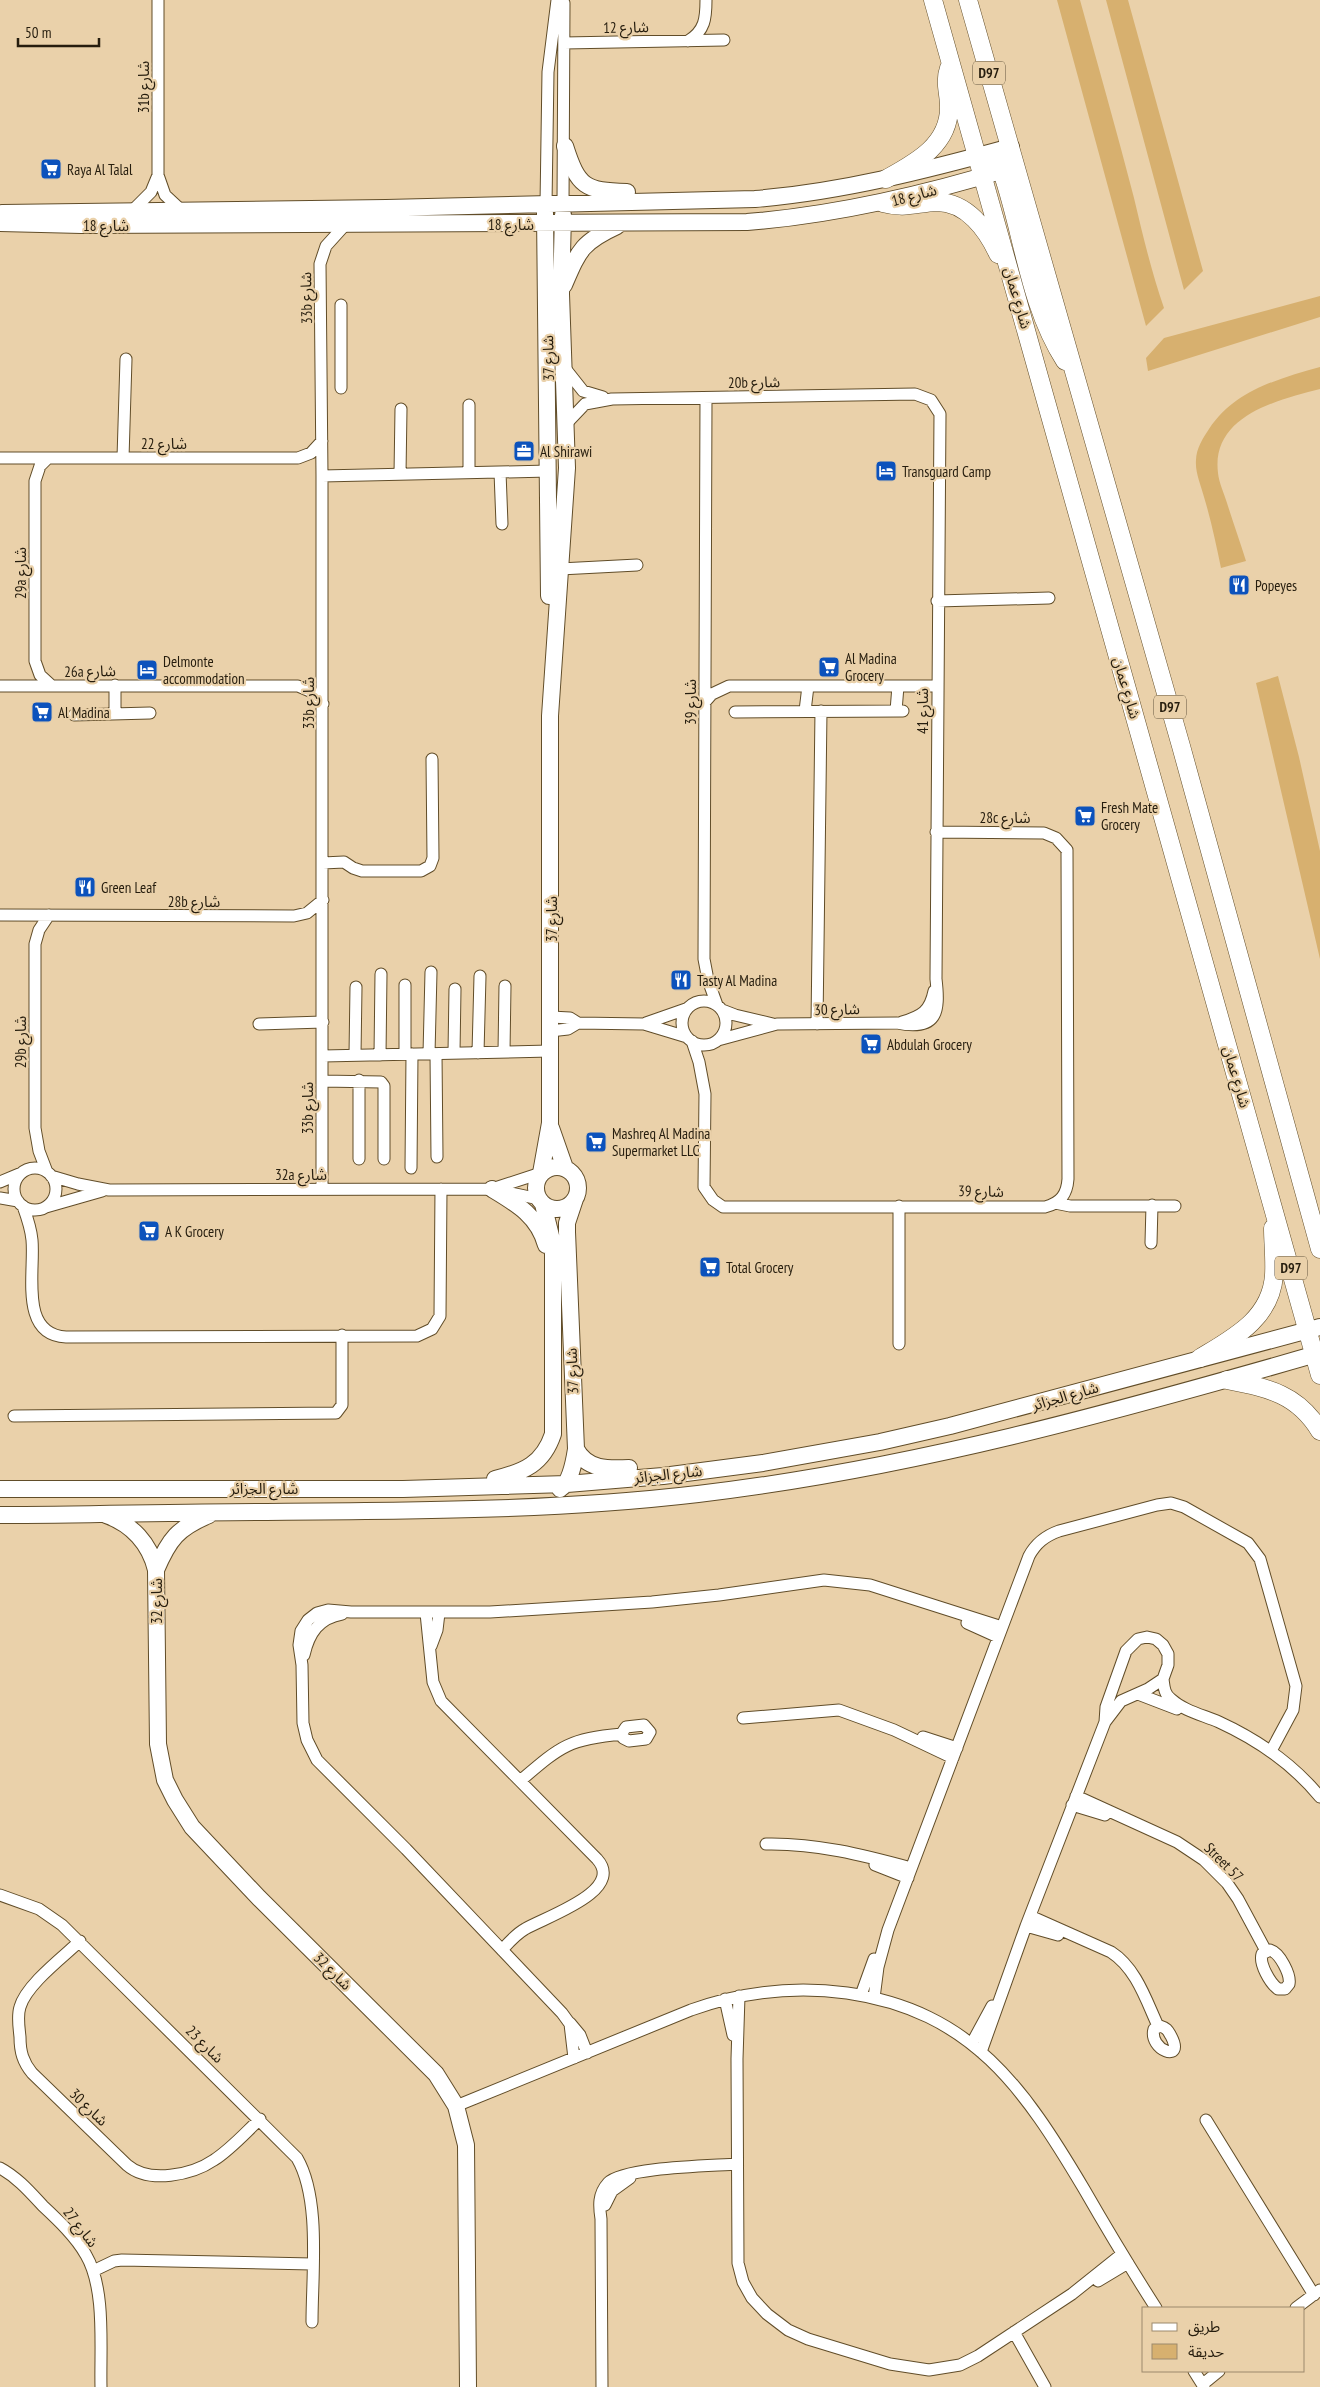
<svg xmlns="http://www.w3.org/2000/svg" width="1320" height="2387" font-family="'PT Sans Narrow','Noto Sans Arabic',sans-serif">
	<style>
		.green { fill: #d7b06f }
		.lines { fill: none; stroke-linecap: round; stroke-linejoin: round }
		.street-casing { stroke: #614d29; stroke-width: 13 }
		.secondary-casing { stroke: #614d29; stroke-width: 18 }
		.primary-casing { stroke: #614d29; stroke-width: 19 }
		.street { stroke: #fff; stroke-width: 11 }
		.secondary { stroke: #fff; stroke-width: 16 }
		.primary { stroke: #fff; stroke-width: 18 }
		.labels { text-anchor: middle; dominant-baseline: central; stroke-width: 4.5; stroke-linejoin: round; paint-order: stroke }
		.shield { fill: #ead1aa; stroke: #61533d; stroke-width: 1 }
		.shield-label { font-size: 14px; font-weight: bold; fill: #261d0e }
		.street-label { font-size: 15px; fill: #261d0e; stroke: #ead1aa }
		.poi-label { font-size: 15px; fill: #261d0e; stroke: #ead1aa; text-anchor: start }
	</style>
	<rect width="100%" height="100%" fill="#ead1aa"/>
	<path class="green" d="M1057,0h23c18,66 37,132 54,198 9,38 17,72 30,110l-18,18z
		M1106,0h22l75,271 -19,19z
		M1320,296v21l-172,54 -2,-13 18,-20z
		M1320,367v22c-43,11 -109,27 -102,84 1,10 6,20 9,30 6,19 13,39 19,58l-25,7c-5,-24 -10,-48 -17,-71 -3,-12 -9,-24 -8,-37 0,-11 7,-22 13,-31 26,-39 69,-50 111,-62z
		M1278,676l21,81 21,94v108l-64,-276z"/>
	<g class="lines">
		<g class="street-casing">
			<path id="street" d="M158,0v175l7,20 15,14
				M688,41c17,-10 18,-23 18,-41
				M564,43l160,-3
				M546,204l2,-132 9,-72
				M563,204l1,-201
				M133,210l18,-18 7,-17
				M341,305v83
				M564,367l19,24 20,6
				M706,398l-2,561 4,21 9,25
				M565,425l20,-21 27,-5 303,-5 16,6 9,14 -4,565c4,34 1,52 -39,44l-120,1 -59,16
				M0,458h298l13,-5 11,-12
				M48,458l-8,8 -5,15v180l5,14 12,11
				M123,458l3,-99
				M469,472v-67
				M500,472l2,52
				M400,474l1,-65
				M322,476l227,-5
				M560,569l77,-4
				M937,601l112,-3
				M115,685v29
				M0,686h298l14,6 11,12
				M705,702l7,-8 17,-8h208
				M805,711l3,-25
				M896,711l2,-25
				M735,712l168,-1
				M74,715l76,-2
				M323,863l21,-1 9,6 9,3h59l9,-5 3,-8 -1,-99
				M0,915l294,1 13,-3 16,-13
				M682 1023a22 22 0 1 1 44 0a22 22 0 1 1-44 0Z
				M722,1010l13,5 38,9
				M551,1017l19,1 8,5 66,1 43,13
				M902,1022c20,-6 28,-11 32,-31
				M646,1023l40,-14
				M259,1024l64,-2
				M817,1024l4,-313
				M550,1031l18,-2 10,-6
				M692,1041l7,21 6,32 -1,93 9,13 10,7h322c16,-4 22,-13 23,-28l-1,-329 -11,-12 -12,-5 -108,-1
				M504,1052l1,-66
				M454,1053l1,-64
				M478,1053l2,-77
				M405,1054v-69
				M429,1054l2,-82
				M436,1054l1,103
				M355,1055l1,-68
				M380,1055l1,-81
				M323,1056l227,-5
				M322,1081l59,1 3,4v73
				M359,1159v-79
				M411,1168l1,-114
				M14 1189a21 21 0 1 1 42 0a21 21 0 1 1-42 0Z
				M47,1172l-8,-21 -4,-23v-184l4,-14 10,-15
				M51,1176l27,8 31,6 383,-1 47,10
				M0,1182l19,-8
				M322,1189v-713l-2,-212 6,-18 19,-21
				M492,1189l49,-16
				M0,1198l18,3
				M1055,1203l15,3h105
				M23,1206c4,11 8,22 9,34 3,32 -13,95 34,97l351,-1 15,-7 8,-13 1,-127
				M46,1207l56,-16
				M1151,1243l1,-38
				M899,1344v-138
				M14,1416l322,-3 6,-8v-70
				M426,1613l7,69 8,19 156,158c29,32 -52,58 -72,70 -9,5 -16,13 -23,21
				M967,1623l31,14
				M431,1646l6,-16 2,-17
				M304,1655c5,-22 15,-37 38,-41
				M1163,1679c1,7 1,15 8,20 13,12 32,16 48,23 39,18 74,42 101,75
				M1138,1694l39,15
				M743,1718l96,-8 55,20 59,28
				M644,1725l6,7 -4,7 -17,2 -6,-3 -1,-5 4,-6z
				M923,1737l34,11
				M520,1781c41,-35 48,-42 102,-47
				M1076,1796l101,46 27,18 23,23 11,16 28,52
				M1072,1805l33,10
				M766,1844c50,-1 97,11 145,24
				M875,1865l33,13
				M0,1895l39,14 23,16 235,233c24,41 15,116 15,164
				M1030,1916l81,36c25,16 35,48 47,74
				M1026,1926l32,9
				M80,1941c-17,16 -54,44 -60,66 -3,9 -1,20 0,30 0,15 3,25 12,36l95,92c22,19 65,10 87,-5 17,-11 31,-27 46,-41
				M1270,1950c10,3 21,25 19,34l-4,5h-7c-8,-6 -19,-25 -16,-35z
				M861,1995l13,-36
				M739,1996l-2,63 1,204 5,19 9,16 15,16 21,16 20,9 82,25 39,6 31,-5 18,-9 94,-62 50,-40
				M874,1998l4,-31 10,-37 141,-374c7,-13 16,-20 30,-25l98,-26 14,-2 13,4 64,36 12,16 36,127 -3,24 -22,41
				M725,1999l8,36
				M570,2023l10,12 7,18
				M1160,2026c7,2 8,5 11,10 15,28 -23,14 -17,-7z
				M972,2043l20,-37
				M981,2052l45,-126 79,-204 16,-21 27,-12 15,-10 5,-14v-11l-5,-9 -7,-6 -9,-2 -9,2 -12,12 -20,56 -1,15
				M574,2058l-4,-34 -8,-11 -156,-164 -89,-89 -10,-20 -4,-17 -1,-58 -3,-20 2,-14 7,-11 9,-7 11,-3 23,2h139l162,-10 67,-7 105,-15 46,5 132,42
				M456,2106l235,-96c50,-18 103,-24 156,-17 125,18 177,95 237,196 23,40 47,80 72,119
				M1206,2120l108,175
				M0,2168c17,9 30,24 43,38 15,14 33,31 43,49 20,34 14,93 15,132
				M605,2205l7,-14 18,-13
				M93,2271l21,-10 8,-1 190,4
				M1098,2281l30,-18
				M1296,2308l24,-18
				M1014,2332l31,55
				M1194,2371l10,16
				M1203,2384l16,-13
				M602,2387l-1,-168c-2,-13 -3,-25 7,-36 16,-16 104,-17 129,-19"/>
		</g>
		<g class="secondary-casing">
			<path id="secondary" d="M565,146c13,41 20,45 62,46
				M2,213l384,-5 369,-9c86,-7 172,-29 256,-52
				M545,213l4,383
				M0,223l82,2 665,-3c91,-7 179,-28 267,-55
				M564,285c15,-35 18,-43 53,-59
				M551,1128l14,40
				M536 1188a21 21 0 1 1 42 0a21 21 0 1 1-42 0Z
				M541,1173l9,-50v-407l17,-248 -6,-174 2,-79
				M492,1189c25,15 46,27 54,56
				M575,1199l-8,24v9l9,217c11,21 32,20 53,19
				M495,1479c29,-7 48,-15 58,-45v-190l-10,-40
				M0,1489h403l164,-5 96,-8 100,-13 117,-21 70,-16 370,-99
				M560,1489c11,-7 14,-27 16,-40
				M0,1515c87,0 175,-3 262,-3 146,-1 291,-1 436,-18 213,-25 417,-82 622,-141
				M106,1515c26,9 44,29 50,55l2,174 7,36 10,20 17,27 67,71 177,176 20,32 10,39 2,242
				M156,1570c13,-31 22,-42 53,-55"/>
		</g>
		<g class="primary-casing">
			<path id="primary" d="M933,0l387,1375
				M968,0l213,746 139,503
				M978,156l16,2 5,5c24,65 28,139 66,198
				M886,179c29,-16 64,-34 63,-73 0,-13 -5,-24 0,-38
				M883,203c22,6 33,0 54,-1 30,0 50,28 61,52
				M1200,1358c33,-20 71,-39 74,-83 1,-16 -1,-32 -1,-47
				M1227,1380c40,8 70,13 93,51"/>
		</g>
		<use href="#street" class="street"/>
		<use href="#secondary" class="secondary"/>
		<use href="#primary" class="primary"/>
	</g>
	<defs>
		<g id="supermarket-square" transform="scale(1.125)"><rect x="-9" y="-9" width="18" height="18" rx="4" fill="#0c52bc" stroke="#ead1aa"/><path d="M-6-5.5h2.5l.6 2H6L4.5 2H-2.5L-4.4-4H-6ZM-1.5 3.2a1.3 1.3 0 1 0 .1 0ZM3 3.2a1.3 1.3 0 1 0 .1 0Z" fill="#fff"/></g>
		<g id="office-square" transform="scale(1.125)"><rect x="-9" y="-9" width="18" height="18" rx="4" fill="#0c52bc" stroke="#ead1aa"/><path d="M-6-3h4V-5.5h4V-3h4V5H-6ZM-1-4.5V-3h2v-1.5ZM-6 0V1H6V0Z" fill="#fff"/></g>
		<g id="hotel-square" transform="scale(1.125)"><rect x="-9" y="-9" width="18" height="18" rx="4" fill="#0c52bc" stroke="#ead1aa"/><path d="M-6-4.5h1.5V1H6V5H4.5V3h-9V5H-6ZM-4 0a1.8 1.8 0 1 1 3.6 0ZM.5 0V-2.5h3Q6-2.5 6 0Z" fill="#fff"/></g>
		<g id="restaurant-square" transform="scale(1.125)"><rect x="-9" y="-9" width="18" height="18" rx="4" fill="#0c52bc" stroke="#ead1aa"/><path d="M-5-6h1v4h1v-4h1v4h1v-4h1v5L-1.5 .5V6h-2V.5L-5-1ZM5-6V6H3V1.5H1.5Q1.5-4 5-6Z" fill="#fff"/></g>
	</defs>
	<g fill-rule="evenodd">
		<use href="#supermarket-square" x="51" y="169"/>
		<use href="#office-square" x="524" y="451"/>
		<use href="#hotel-square" x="886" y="471"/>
		<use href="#restaurant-square" x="1239" y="585"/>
		<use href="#supermarket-square" x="829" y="667"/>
		<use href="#hotel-square" x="147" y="670"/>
		<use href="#supermarket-square" x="42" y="712"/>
		<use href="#supermarket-square" x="1085" y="816"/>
		<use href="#restaurant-square" x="85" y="887"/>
		<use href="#restaurant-square" x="681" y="980"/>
		<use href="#supermarket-square" x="871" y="1044"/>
		<use href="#supermarket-square" x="596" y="1142"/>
		<use href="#supermarket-square" x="149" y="1231"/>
		<use href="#supermarket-square" x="710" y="1267"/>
	</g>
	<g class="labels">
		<g class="shield">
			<rect x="973" y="61.5" width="32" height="23" rx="4"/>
			<rect x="1154" y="695.5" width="32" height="23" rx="4"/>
			<rect x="1275" y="1256.5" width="32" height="23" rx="4"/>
		</g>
		<g class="shield-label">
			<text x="989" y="73">D97</text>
			<text x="1170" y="707">D97</text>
			<text x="1291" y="1268">D97</text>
		</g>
		<g class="street-label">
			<text transform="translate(626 27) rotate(-1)">شارع 12</text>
			<text transform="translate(143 87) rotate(-90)">31b شارع</text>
			<text transform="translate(914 195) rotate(-15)">شارع 18</text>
			<text x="511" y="224">شارع 18</text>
			<text x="106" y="225">شارع 18</text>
			<text transform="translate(306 298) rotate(-91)">33b شارع</text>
			<text transform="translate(1018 298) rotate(74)">شارع عمان</text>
			<text transform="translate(548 358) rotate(-91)">شارع 37</text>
			<text transform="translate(754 382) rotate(-1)">20b شارع</text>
			<text x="164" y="443">شارع 22</text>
			<text transform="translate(20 573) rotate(-90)">29a شارع</text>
			<text transform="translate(90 671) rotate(-1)">26a شارع</text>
			<text transform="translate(1127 688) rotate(74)">شارع عمان</text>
			<text transform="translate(690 702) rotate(-90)">شارع 39</text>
			<text transform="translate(308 703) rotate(-90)">33b شارع</text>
			<text transform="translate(922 711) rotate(-90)">شارع 41</text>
			<text x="1005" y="817">28c شارع</text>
			<text x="194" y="901">28b شارع</text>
			<text transform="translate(551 919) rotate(-90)">شارع 37</text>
			<text transform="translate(837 1009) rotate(-1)">شارع 30</text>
			<text transform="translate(20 1042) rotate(-90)">29b شارع</text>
			<text transform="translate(1237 1077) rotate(74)">شارع عمان</text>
			<text transform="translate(307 1108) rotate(-90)">33b شارع</text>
			<text x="301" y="1174">32a شارع</text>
			<text transform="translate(981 1191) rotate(1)">شارع 39</text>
			<text transform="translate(572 1371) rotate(-92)">شارع 37</text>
			<text transform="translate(1065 1396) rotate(-16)">شارع الجزائر</text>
			<text transform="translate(668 1474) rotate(-6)">شارع الجزائر</text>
			<text x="264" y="1488">شارع الجزائر</text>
			<text transform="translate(156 1601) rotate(-90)">شارع 32</text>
			<text transform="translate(1224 1862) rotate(45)">Street 57</text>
			<text transform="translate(333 1971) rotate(45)">شارع 32</text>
			<text transform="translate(205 2044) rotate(45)">شارع 23</text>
			<text transform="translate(89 2107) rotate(44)">شارع 30</text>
			<text transform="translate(81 2227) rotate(52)">شارع 27</text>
		</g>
		<g class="poi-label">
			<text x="67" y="169">Raya Al Talal</text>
			<text x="540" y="451">Al Shirawi</text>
			<text x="902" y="471">Transguard Camp</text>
			<text x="1255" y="585">Popeyes</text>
			<text x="845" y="658">Al Madina<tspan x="845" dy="17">Grocery</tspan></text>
			<text x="163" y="661">Delmonte<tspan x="163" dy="17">accommodation</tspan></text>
			<text x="58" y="712">Al Madina</text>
			<text x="1101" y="807">Fresh Mate<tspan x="1101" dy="17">Grocery</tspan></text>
			<text x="101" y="887">Green Leaf</text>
			<text x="697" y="980">Tasty Al Madina</text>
			<text x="887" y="1044">Abdulah Grocery</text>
			<text x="612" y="1133">Mashreq Al Madina<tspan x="612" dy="17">Supermarket LLC</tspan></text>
			<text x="165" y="1231">A K Grocery</text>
			<text x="726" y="1267">Total Grocery</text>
		</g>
	</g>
	<rect x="1142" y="2307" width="162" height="65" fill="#ead1aa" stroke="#9c896c"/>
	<rect x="1152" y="2323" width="25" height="8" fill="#ffffff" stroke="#9c896c"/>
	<text x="1188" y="2332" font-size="15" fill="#261d0e">طريق</text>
	<rect x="1152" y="2344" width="25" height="15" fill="#d7b06f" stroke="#9c896c"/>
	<text x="1188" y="2357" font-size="15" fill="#261d0e">حديقة</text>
	<path d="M18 38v8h81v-8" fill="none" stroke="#261d0e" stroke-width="2.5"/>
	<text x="25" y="38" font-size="15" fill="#261d0e" stroke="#ead1aa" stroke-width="4" paint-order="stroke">50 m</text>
</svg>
